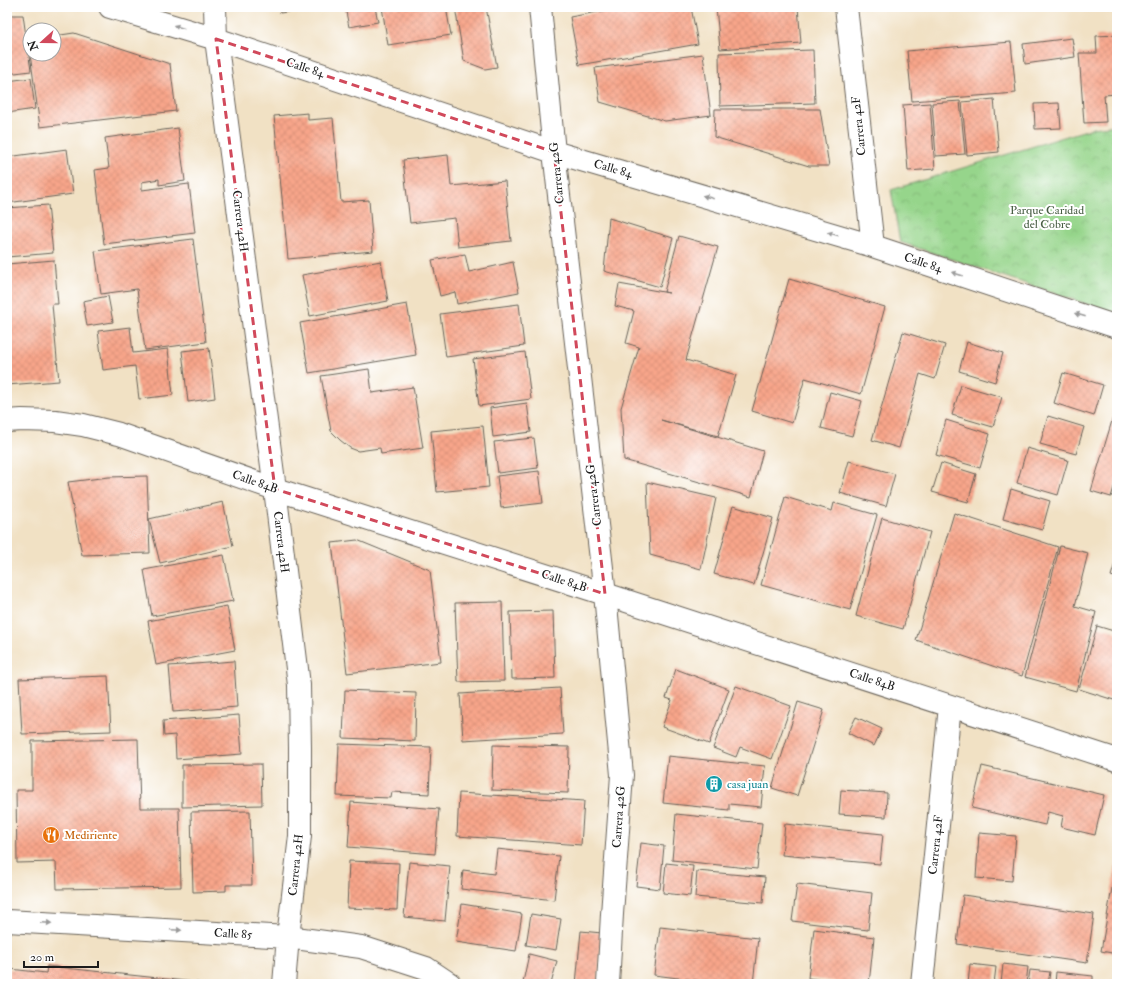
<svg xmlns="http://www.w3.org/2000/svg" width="1124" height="991" font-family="'IM FELL Double Pica',serif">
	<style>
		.park { fill: url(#park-crowns); stroke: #597854 }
		.building { fill: url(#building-cross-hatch) }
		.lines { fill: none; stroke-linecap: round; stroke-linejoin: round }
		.minor-casing { stroke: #676157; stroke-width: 24 }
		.minor { stroke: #fff; stroke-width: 22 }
		.oneway { fill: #999 }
		.marked { fill: none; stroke: #d1495b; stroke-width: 3; stroke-dasharray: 8 5; stroke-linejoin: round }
		.labels { text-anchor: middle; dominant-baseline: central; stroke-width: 4; stroke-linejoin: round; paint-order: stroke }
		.street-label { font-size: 12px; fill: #1c1c1c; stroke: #fff }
		.park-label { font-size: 12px; fill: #475d43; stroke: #fff }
		.culture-label { font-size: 12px; fill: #0d838f; stroke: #fff; text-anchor: start }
		.food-label { font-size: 12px; fill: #c56008; stroke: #fff; text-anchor: start }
	</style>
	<defs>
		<pattern id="park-crowns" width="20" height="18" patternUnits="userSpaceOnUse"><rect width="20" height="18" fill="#96d58b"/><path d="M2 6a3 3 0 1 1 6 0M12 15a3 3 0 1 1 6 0" fill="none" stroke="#81b677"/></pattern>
		<pattern id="building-cross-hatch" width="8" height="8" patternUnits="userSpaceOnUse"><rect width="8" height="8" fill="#f8a58a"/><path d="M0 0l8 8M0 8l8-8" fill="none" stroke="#d48d76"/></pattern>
	</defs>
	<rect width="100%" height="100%" fill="#fff"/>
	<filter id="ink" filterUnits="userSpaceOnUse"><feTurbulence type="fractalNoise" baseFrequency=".025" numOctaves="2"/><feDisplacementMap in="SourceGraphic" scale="8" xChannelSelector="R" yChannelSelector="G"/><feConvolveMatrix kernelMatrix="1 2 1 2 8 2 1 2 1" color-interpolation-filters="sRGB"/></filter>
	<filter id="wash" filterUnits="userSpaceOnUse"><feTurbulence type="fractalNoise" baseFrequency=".012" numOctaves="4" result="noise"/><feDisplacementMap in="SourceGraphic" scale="16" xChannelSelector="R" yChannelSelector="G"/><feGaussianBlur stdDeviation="0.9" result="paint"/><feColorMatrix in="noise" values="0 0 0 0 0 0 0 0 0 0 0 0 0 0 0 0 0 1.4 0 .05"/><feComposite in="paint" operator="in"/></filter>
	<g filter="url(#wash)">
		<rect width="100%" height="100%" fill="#f1e1c4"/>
		<path class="park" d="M1117,125v189l-217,-72 -9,-52 202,-62z"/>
		<g id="blocks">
			<path class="building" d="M279,7h35v1l-34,5z
				M345,7h30l3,15 -29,5z
				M382,7h64l5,28 -63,10z
				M455,7h31l11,60 -12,2 -21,-8z
				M625,7h66l7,37 -119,21 -9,-48z
				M716,7h82l3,36 -81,6z
				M7,15h16l8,56 -24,3z
				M74,33l96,31 6,47 -136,16 -10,-73h24v-18z
				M1117,35v59l-13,1 2,27 -22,1 -5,-70h18l-1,-17z
				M1072,38l3,19 -50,7 -2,-20z
				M1011,42l5,51 -104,8 -5,-50z
				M813,50l2,53 -95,3 -1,-53z
				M703,54l8,61 -46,6 -65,-19 -5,-34z
				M31,78l4,31 -28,4v-32z
				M994,99l5,53 -32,3 -5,-53z
				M960,101l5,53 -29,2 -4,-53z
				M930,103l5,66 -27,2 -5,-66z
				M1059,103l2,25 -26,1 -1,-25z
				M715,109h105l9,57h-20l-95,-29z
				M308,113v7l25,-2 8,84 28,-2 4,51 -85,8 -14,-143z
				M178,128l7,53 -26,4v-6l-17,3v8l47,-6 6,49 -91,11 -9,-74 14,-2 -4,-30z
				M67,149l6,45 -66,9v-46z
				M448,155l3,31 54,-5 6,60 -53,6 -3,-29 -45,5 -7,-63z
				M48,205l5,48 -46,4v-49z
				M609,218l64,20 -13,49 -56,-16z
				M679,236l39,11 -32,113 50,15 -18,61 -57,-16 102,31 -12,46 -127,-37 -3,-52 18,-61 -13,-4 8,-32 -19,-5 4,-22 50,9 -5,-1z
				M193,239l13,103 -61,8 -8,-61 -36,5 -6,-43z
				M465,254l4,18 44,-10 6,30 -62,12 -2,-12 -15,4 -8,-36z
				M54,260l4,44h-6l7,77 -52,4v-121z
				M381,261l7,40 -78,15 -8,-41z
				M789,279l96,28 -24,87 -56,-16 -13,45 -40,-12z
				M108,296l5,26 -26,4 -4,-25z
				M407,304l9,51 -107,18 -9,-50z
				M519,304l5,42 -78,11 -6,-43z
				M130,327l3,26 35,-4 5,46 -34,4 -4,-33 -32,4 -5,-39z
				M903,332l42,13 -10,34 -15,-5 -21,74 -27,-8z
				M967,342l36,11 -8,29 -36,-11z
				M209,348l6,50 -27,4 -6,-51z
				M525,352l6,47 -52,7 -6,-47z
				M369,369l3,24 41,-6 10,61 -42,6 -1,-6 -22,3 -8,-3 -10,-8 -9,-9 -10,-55z
				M1063,373l40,12 -9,31 -40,-13z
				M961,385l41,12 -9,30 -41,-12z
				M830,392l32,9 -10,35 -31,-8z
				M527,403l4,29 -38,5 -3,-29z
				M1117,404v74l-6,19 -20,-6z
				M1048,416l36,11 -8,27 -36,-10z
				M946,420l44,14 -10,34 -44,-13z
				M483,426l6,61 -52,5 -6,-61z
				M534,438l4,30 -40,5 -4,-31z
				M1027,448l41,12 -10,35 -41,-12z
				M849,461l46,13 -9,32 -46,-13z
				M941,463l35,11 -8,28 -36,-10z
				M539,471l4,32 -42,5 -4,-32z
				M147,476l3,77 -68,2 -14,-73 41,-5z
				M647,482l69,16 -15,71 -51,-14z
				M1011,489l39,12 -8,29 -39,-11z
				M785,497l47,14 2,-8 43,12 -27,95 -89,-25z
				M223,502l10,44 -73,17 -11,-44z
				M733,506l40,12 -19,67 -40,-11z
				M954,513l104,34 -36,129 -106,-36z
				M882,518l48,14 -27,97 -47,-13z
				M357,540l73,30 11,92 -94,11 -15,-130z
				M1060,546l28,7 -13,53 21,6 -20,79 -51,-14z
				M224,555l9,46 -81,15 -8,-46z
				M1116,560h1v18l-6,-2z
				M502,602l2,79 -46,1 -3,-79z
				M227,606l8,44 -79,15 -8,-44z
				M553,611l2,67 -43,1 -2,-67z
				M1097,626l20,6v69l-38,-12z
				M234,661l3,46 -64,5 -4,-46z
				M676,669l53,20 -20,55 -47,-17 10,-27 -6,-2z
				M108,676l3,55 -89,3 -3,-55z
				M736,686l55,20 -19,53 -32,-12 -4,10 -23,-9z
				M560,688l3,46 -100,6 -3,-46z
				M345,690l71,3 -1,48 -72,-3z
				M798,702l26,8 -27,86 -25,-8z
				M239,715l3,39 -66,5 -1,-24 -11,1 -1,-15z
				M856,717l26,12 -8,17 -26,-13z
				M138,739l2,69h39l2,79 -124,2 -1,-27 -39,1 -1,-73h16v-49z
				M339,744l92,3 -2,47 -37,-2 -1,6 -54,-2z
				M493,745l76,2 -1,46 -76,-3z
				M668,756l97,10 -4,41 -32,-3v6l-66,-7z
				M261,764l1,41 -80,2v-42z
				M982,766l122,29 -9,40 -34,-8 2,-11 -15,-4 -3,13 -73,-17z
				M841,790l46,3 -1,24 -47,-3z
				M459,793l125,8 -3,44 -124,-9z
				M351,802l88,7 -4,45 -87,-7z
				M250,811l2,74h-26v6l-33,1 -2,-80z
				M676,814l86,9 -5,46 -85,-9z
				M785,824l98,10 -3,30 -98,-9z
				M979,833l37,3 -4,45 -36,-3z
				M641,843l23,3 -4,43 -24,-3z
				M497,849l62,7 -5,44 -93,-11 2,-19 31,4z
				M349,861l50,2 -2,47 -50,-2z
				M409,862l41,4 -5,55 -41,-4z
				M666,863l27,3 -3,30 -27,-3z
				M1116,865h1v89l-16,-3z
				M697,871l68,6 -2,26 -68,-6z
				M797,884l75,9 -4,37 -76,-9z
				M963,895l131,19 -7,49 -130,-19z
				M462,904l60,10 -6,37 -60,-9z
				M531,914l30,5 -5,31 -30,-5z
				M660,927l98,11 -5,46h-27l-72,-9z
				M814,929l60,8 -5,47h-18l-43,-6z
				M581,931l21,2 -4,51h-22z
				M529,954l28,7 -6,23h-19l-9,-2z
				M970,964l26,3 -2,17h-26z
				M1003,964l25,3 -2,17h-25z
				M47,966l157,17v1h-196l2,-15 36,4z
				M1030,970l20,2 -2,12h-20z
				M1056,972l37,4v8h-38z
				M769,981l12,2 -1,1h-11z"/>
		</g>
	</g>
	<g filter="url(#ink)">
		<use href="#blocks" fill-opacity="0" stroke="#676157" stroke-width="1"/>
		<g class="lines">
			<g class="minor-casing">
				<path id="minor" d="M110,7l106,32 338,113 319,94 244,81
					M215,7l1,32 59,450 24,196 1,63v88l-12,101 -4,47
					M540,7l14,145 51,442 17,181 -10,139 -4,70
					M846,7l27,239
					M7,421l15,-1 33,1 28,4 36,9 156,55 330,105 512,166
					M7,921l281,16 73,10 65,21 24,16
					M922,984l28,-278"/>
			</g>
			<use href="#minor" class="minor"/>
		</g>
		<defs><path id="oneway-solid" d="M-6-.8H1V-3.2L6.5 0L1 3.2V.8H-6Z"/></defs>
		<g class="oneway">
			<use href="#oneway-solid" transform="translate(179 27) rotate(-163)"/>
			<use href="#oneway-solid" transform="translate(708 197) rotate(-164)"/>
			<use href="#oneway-solid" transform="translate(833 234) rotate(-164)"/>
			<use href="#oneway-solid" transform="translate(957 274) rotate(-162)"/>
			<use href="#oneway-solid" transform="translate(1080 315) rotate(-162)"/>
			<use href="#oneway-solid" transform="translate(46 923) rotate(3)"/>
			<use href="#oneway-solid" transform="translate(176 930) rotate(3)"/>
		</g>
	</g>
	<path class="marked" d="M216,39l338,113 51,442 -330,-105z"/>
	<defs>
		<g id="building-disc" transform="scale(0.9)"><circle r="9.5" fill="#0f9aa8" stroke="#fff"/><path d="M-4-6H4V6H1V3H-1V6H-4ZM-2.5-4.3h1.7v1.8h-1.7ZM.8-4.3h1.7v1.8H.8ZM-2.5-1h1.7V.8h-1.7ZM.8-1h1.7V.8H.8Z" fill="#fff"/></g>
		<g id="restaurant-disc" transform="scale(0.9)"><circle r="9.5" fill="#e8710a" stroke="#fff"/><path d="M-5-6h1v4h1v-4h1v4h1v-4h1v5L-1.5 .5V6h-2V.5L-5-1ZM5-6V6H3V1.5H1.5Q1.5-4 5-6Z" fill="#fff"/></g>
	</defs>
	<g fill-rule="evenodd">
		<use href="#building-disc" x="714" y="784"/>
		<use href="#restaurant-disc" x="51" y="835"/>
	</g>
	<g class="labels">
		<g class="street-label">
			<text transform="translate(305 68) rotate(18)">Calle 84</text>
			<text transform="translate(859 126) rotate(-96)">Carrera 42F</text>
			<text transform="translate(613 169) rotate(16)">Calle 84</text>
			<text transform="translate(557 173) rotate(-96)">Carrera 42G</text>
			<text transform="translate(240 221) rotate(83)">Carrera 42H</text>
			<text transform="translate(923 263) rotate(18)">Calle 84</text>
			<text transform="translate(255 482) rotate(19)">Calle 84B</text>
			<text transform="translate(594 495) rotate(-97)">Carrera 42G</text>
			<text transform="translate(281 542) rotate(83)">Carrera 42H</text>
			<text transform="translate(564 581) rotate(18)">Calle 84B</text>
			<text transform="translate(872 680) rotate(18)">Calle 84B</text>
			<text transform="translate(619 817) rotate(-86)">Carrera 42G</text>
			<text transform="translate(936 845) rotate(-84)">Carrera 42F</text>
			<text transform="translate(296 865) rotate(-84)">Carrera 42H</text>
			<text transform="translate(233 934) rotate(3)">Calle 85</text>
		</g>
		<g class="park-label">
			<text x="1047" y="210">Parque Caridad<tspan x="1047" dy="14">del Cobre</tspan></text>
		</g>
		<g class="culture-label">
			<text x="727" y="784">casa juan</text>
		</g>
		<g class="food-label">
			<text x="64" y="835">Mediriente</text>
		</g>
	</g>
	<rect width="1124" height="991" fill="none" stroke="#fff" stroke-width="24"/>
	<g transform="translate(42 42) rotate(249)"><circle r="19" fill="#ffffff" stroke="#a4a4a4"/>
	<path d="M0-3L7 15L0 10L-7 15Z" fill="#d1495b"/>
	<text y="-6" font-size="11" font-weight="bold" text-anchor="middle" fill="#1c1c1c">N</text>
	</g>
	<path d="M24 961v6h74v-6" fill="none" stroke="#1c1c1c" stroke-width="2"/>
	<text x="30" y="961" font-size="12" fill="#1c1c1c" stroke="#ffffff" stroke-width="3" paint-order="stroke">20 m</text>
</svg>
